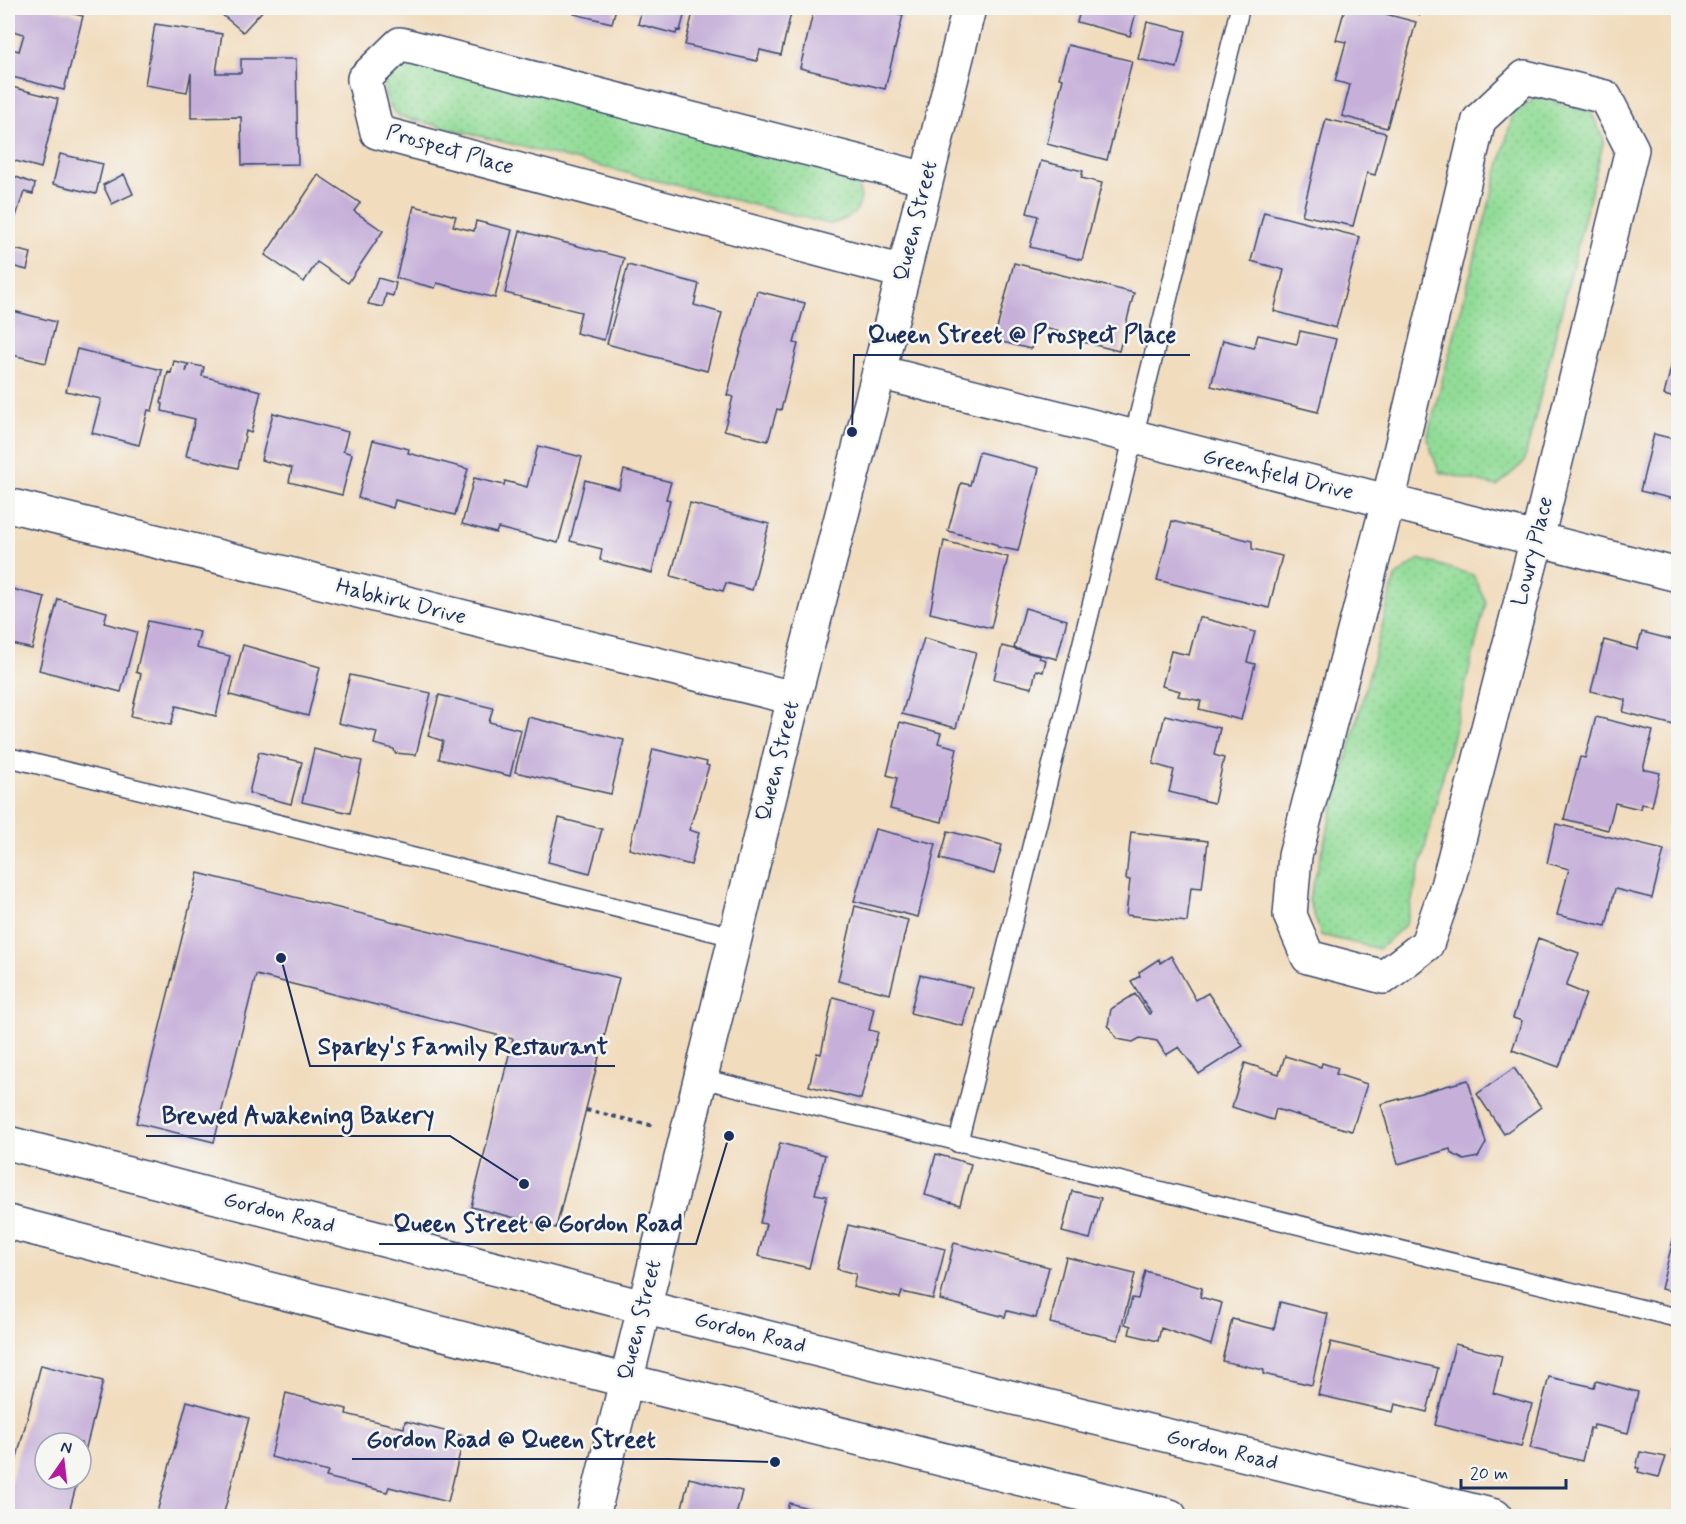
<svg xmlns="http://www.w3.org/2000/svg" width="1686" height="1524" font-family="Mynerve,sans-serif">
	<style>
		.grass { fill: url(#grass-dots); stroke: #56867a; stroke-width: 1.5 }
		.building { fill: #c6b0d9 }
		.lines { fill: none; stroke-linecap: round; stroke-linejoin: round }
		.lane-casing { stroke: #3b496c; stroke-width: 21 }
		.street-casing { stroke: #3b496c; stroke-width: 36 }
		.secondary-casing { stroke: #3b496c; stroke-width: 36 }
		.path { stroke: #3b496c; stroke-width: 4; stroke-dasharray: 4.5 4.5; stroke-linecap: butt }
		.lane { stroke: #fff; stroke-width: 18 }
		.street { stroke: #fff; stroke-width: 33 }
		.secondary { stroke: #fff; stroke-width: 33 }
		.labels { text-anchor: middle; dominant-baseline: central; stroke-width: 5; stroke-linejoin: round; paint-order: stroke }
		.street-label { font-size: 22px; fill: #1b2f5e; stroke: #f6f6f2 }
		.leader { fill: none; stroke: #1b2f5e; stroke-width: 2 }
		.callout-dot { fill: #1b2f5e; stroke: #f6f6f2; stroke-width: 2 }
		.callout-label { font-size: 24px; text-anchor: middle; font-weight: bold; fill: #1b2f5e; stroke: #f6f6f2; stroke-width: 5; stroke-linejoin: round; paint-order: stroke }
	</style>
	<defs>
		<pattern id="grass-dots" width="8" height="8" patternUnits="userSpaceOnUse" patternTransform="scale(1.5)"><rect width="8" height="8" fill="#92dc97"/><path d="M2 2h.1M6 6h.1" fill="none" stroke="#7dbd85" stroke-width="1.8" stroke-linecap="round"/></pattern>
	</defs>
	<rect width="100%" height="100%" fill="#f6f6f2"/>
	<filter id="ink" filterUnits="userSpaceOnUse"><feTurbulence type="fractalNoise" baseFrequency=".0167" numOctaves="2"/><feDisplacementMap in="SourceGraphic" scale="12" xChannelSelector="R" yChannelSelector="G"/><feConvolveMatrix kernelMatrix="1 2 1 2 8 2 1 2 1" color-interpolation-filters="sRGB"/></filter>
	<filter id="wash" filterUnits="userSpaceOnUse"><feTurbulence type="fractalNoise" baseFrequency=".008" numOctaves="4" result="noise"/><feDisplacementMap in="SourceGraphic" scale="24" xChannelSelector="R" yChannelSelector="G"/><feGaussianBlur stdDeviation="1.35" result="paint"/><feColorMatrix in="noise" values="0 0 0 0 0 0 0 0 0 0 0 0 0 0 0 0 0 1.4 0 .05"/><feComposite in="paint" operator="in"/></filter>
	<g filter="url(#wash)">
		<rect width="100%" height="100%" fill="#f1dcbd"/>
		<path class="grass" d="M419,63l425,108c27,22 20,46 -14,53l-431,-108c-11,-9 -21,-30 -8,-43 7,-8 18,-8 28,-10z
			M1537,97l54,15 13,27 -80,323 -27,24 -58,-14 -12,-34 86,-324z
			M1419,559l54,16 13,27 -80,322 -27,25 -58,-14 -12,-35 86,-323z"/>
		<g id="blocks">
			<path class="building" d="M14,8h35l34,8 -19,74 -56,-14v-28l11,3 5,-17 -16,-4z
				M214,8h51l-22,24z
				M576,8h40l-4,15 -38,-9z
				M623,8h63l-6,23 -3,-1 -1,4 -38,-10 3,-11z
				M694,8h76l21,5 -10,42 -21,-5 -3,11 -72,-16z
				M814,8h58l31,7 -18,74 -85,-21z
				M1081,8h56l-7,28 -53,-14z
				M1345,8h18l53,14 -29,106 -45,-12 8,-31 -15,-4 11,-39 -10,-2z
				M1413,8h16l-9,7z
				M1147,22l39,9 -9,37 -39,-9z
				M155,24l67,10 -6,39h25v-14h55l2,105 -56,1 -1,-48 -50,1v-45l-4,19 -42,-7z
				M1068,45l64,16 -25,99 -60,-16 16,-65 -4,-1z
				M8,86l50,13 -17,69 -33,-9z
				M1326,119l60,14 -11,42 -8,-2 -14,53 -51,-11z
				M60,154l43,10 -7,30 -43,-10z
				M1041,161l42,10 -2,7 21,5 -20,77 -52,-13 8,-31 -11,-3z
				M8,174l27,10 -2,10 -9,-2 -16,48z
				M124,174l9,20 -21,10 -9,-19z
				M318,175l42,28 -6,8 29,20 -35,52 -31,-21 -13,20 -39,-27z
				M414,206l42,10 -3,10 21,5 2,-10 36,9 -17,68 -58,-15 -2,5 -39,-10z
				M1264,212l96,25 -24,91 -62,-17 10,-41 -33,-9z
				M520,231l104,27 -20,82 -28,-7 5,-21 -76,-19z
				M9,248l22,5 -4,17 -19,-5z
				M1014,263l120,30 -15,58 -40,-10 1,-4 -44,-11 -5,23 -37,-9z
				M628,265l71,19 -5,21 28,8 -15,58 -100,-27z
				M378,278l18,5 -3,13 -7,-2 -3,13 -15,-3z
				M757,291l48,12 -11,40 4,1 -17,66 -4,-1 -9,32 -44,-11 9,-33 -6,-2z
				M13,311l43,11 -10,41 -38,-9v-22z
				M1300,331l36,8 -18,73 -107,-26 12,-46 31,8 4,-13 39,9z
				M1678,340v59l-14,-4z
				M77,349l85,21 -10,41 -4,-1 -9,35 -47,-12 9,-34 -35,-8z
				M174,361l14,3 -2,8 3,-8 15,3 -2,9 59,15 -10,42 -5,-2 -8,37 -52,-12 9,-37 -33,-8 1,-7 -2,-1 7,-31 3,1z
				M273,413l75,19 -5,19 9,3 -10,41 -53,-13 3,-14 -31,-8z
				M1654,434l24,6v60l-38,-9z
				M373,440l36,9 -1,4 60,16 -13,46 -60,-15 -2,8 -35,-10z
				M538,446l44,11 -24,86 -60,-15 -2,5 -34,-9 12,-46 30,7 1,-4 22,6z
				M979,452l60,16 -21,83 -20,-4 -3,-3 -47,-13 13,-48 9,2z
				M624,470l47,12 -5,17 4,1 -18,73 -52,-13 2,-11 -32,-8 15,-61 34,9z
				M690,503l79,21 -17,66 -26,-7 -3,8 -52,-15z
				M1172,521l80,20v8l30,7 -13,52 -112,-28z
				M944,541l64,16 -17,71 -61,-15z
				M8,588l37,9 -13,52 -24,-6z
				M58,599l49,13 -3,11 33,9 -16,60 -82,-22z
				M1025,608l42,12 -10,39 -43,-11z
				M1199,617l56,15 -8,30 8,2 -14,56 -42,-11 2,-8 -23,-5 2,-5 -18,-5 9,-35 18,4z
				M148,621l52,11 -4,16 34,8 -14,60 -40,-10 -5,19 -40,-9 10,-42 -5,-2z
				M1642,632l36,9v85l-55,-14 3,-12 -35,-9 13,-51 33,9z
				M924,638l52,14 -20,76 -54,-14z
				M243,645l77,22 -12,49 -78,-21z
				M1002,646l38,10 -1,2 7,2 -3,12 -7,-2 -4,18 -38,-9z
				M350,675l81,18 -15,62 -21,-2 -1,-4 -20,-5 3,-12 -39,-9z
				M439,695l54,13 -4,14 32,8 -11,46 -71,-17 4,-18 -15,-5z
				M1165,715l55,13 -6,27 10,3 -10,45 -45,-11 5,-22 -21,-6z
				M528,717l96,23 -13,54 -96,-22z
				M1596,717l57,14 -10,38 17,4 -8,33 -11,-2 -1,5 -25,-6 -7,27 -44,-11 16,-62 5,1z
				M900,722l41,11 -3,10 19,5 -15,74 -52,-13 7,-31 -10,-3z
				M314,749l48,12 -12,52 -48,-11z
				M653,749l54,13 -1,3 3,1 -20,64 10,3 -8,32 -62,-16z
				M259,752l43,10 -11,42 -42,-11z
				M559,818l43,11 -12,44 -42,-11z
				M1556,824l108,26 -12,48 -37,-9 -9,37 -49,-11 12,-46 -22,-6z
				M875,829l61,15 -18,73 -64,-16z
				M948,831l54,14 -8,29 -54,-15z
				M1131,832l77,9 -6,47 -11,-1 -4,35 -61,-7 4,-35 -4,-1z
				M198,873l421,105 -63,250 -85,-21 42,-168 -257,-64 -42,167 -78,-19z
				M855,906l53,14 -18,74 -52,-13z
				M1538,938l41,15 -13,33 20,8 -27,73 -47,-17 10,-29 -9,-3z
				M1171,956l25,44 12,-7 35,53 -44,28 -20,-27 -13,8 -9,-14 -17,-3 -7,4 -16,-3 -9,-14 3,-16 24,-15 14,20 2,-1 -20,-32 9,-5 -1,-4 20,-13 1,4z
				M920,975l53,13 -10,38 -53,-13z
				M833,997l41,11 -5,22 9,2 -17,67 -52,-13 8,-33 4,1z
				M1285,1056l36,11 1,-4 16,5 -2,6 31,10 -15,47 -76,-22 -3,11 -41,-13 13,-44 34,11z
				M1514,1068l27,39 -37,27 -27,-40z
				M1468,1080l18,63 -8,14 -14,3 -13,-7 -1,-4 -52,15 -17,-60z
				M780,1143l45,12 -10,39 12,2 -18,72 -51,-12 8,-32 -6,-1z
				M936,1154l35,10 -11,41 -35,-10z
				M1072,1191l29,7 -11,41 -28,-7z
				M1678,1219v74l-17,-4z
				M848,1225l97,24 -12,50 -31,-7 -2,6 -47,-11 3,-13 -19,-5z
				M954,1243l95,24 -13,51 -29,-7 -2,6 -65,-17z
				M1066,1257l69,17 -17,66 -68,-17z
				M1145,1271l57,17 -2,9 22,6 -11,42 -50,-17 -3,13 -29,-7 2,-8 -6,-2 7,-26 6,1z
				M1280,1302l48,12 -16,71 -49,-11 1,-4 -42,-9 10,-42 42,10z
				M1331,1342l107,26 -11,44 -32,-8 -2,8 -75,-17z
				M1455,1344l47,12 -9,37 39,11 -11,43 -86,-22z
				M41,1365l62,16 -21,82 -1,-20h-36v36h33l-10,37h-60v-24z
				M1549,1377l45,10 2,-6 42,11 -10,41 -34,-8 -1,4 -3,-1 -8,33 -52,-13z
				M286,1393l61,16 -1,5 58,14 1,-7 59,15 -16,66 -59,-15 -2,5 -61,-15 2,-5 -57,-15z
				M187,1401l62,17 -26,98h-67z
				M1678,1429v23l-6,-1z
				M1640,1452l26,5 -7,20 -21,-5 1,-4h-3z
				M689,1478l53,13 -6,25h-56z
				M789,1503l48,13h-52z"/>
		</g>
	</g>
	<g filter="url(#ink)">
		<use href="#blocks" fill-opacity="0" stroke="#3b496c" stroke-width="1.5"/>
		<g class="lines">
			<g class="lane-casing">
				<path id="lane" d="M8,757l727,180
					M700,1078l978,240
					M958,1143l282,-1135"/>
			</g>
			<g class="street-casing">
				<path id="street" d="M1525,77l80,20 27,52 -95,390 -90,347 -20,58 -43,33 -76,-20 -18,-42 5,-59 93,-354 91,-382z
					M903,272l-526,-140 -13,-53 36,-35 526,135
					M879,372l799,203
					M8,505l786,193"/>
			</g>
			<g class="secondary-casing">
				<path id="secondary" d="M8,1143l635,164 852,209
					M8,1222l616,158 546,136
					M593,1516l201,-818 85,-326 90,-364"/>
			</g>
			<path class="path" d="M586,1110l69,16"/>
			<use href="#lane" class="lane"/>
			<use href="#street" class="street"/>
			<use href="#secondary" class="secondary"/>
		</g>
	</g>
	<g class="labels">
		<g class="street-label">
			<text transform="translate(450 150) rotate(16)">Prospect Place</text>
			<text transform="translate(916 221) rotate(-76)">Queen Street</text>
			<text transform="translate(1278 475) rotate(14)">Greenfield Drive</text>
			<text transform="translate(1533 551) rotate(-76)">Lowry Place</text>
			<text transform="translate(401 602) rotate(14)">Habkirk Drive</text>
			<text transform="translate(778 761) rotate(-76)">Queen Street</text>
			<text transform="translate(279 1213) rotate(14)">Gordon Road</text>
			<text transform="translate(640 1320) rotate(-76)">Queen Street</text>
			<text transform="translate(750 1333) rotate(14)">Gordon Road</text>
			<text transform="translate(1222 1450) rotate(14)">Gordon Road</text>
		</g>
	</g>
	<path class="leader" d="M852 432L854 355H1190M281 958L310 1066H615M524 1184L450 1136H146M729 1136L696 1244H379M775 1462L669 1459H352"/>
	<g class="callout-dot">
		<circle cx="852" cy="432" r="6"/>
		<circle cx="281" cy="958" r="6"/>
		<circle cx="524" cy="1184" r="6"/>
		<circle cx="729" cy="1136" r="6"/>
		<circle cx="775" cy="1462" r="6"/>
	</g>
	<g class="callout-label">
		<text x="1022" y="342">Queen Street @ Prospect Place</text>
		<text x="463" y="1054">Sparky's Family Restaurant</text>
		<text x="298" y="1123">Brewed Awakening Bakery</text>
		<text x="538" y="1231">Queen Street @ Gordon Road</text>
		<text x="511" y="1447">Gordon Road @ Queen Street</text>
	</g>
	<rect width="1686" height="1524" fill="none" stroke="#f6f6f2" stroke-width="30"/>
	<g transform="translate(63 1461) rotate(14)"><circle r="28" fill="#f6f6f2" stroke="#9ea6b7" stroke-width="1.5"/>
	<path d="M0-4.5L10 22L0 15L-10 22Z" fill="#b5179e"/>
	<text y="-9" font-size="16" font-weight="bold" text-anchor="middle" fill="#1b2f5e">N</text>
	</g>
	<path d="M1461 1479v9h105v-9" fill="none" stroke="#1b2f5e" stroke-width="3"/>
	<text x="1470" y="1479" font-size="18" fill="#1b2f5e" stroke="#f6f6f2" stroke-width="4.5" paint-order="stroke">20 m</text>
</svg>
